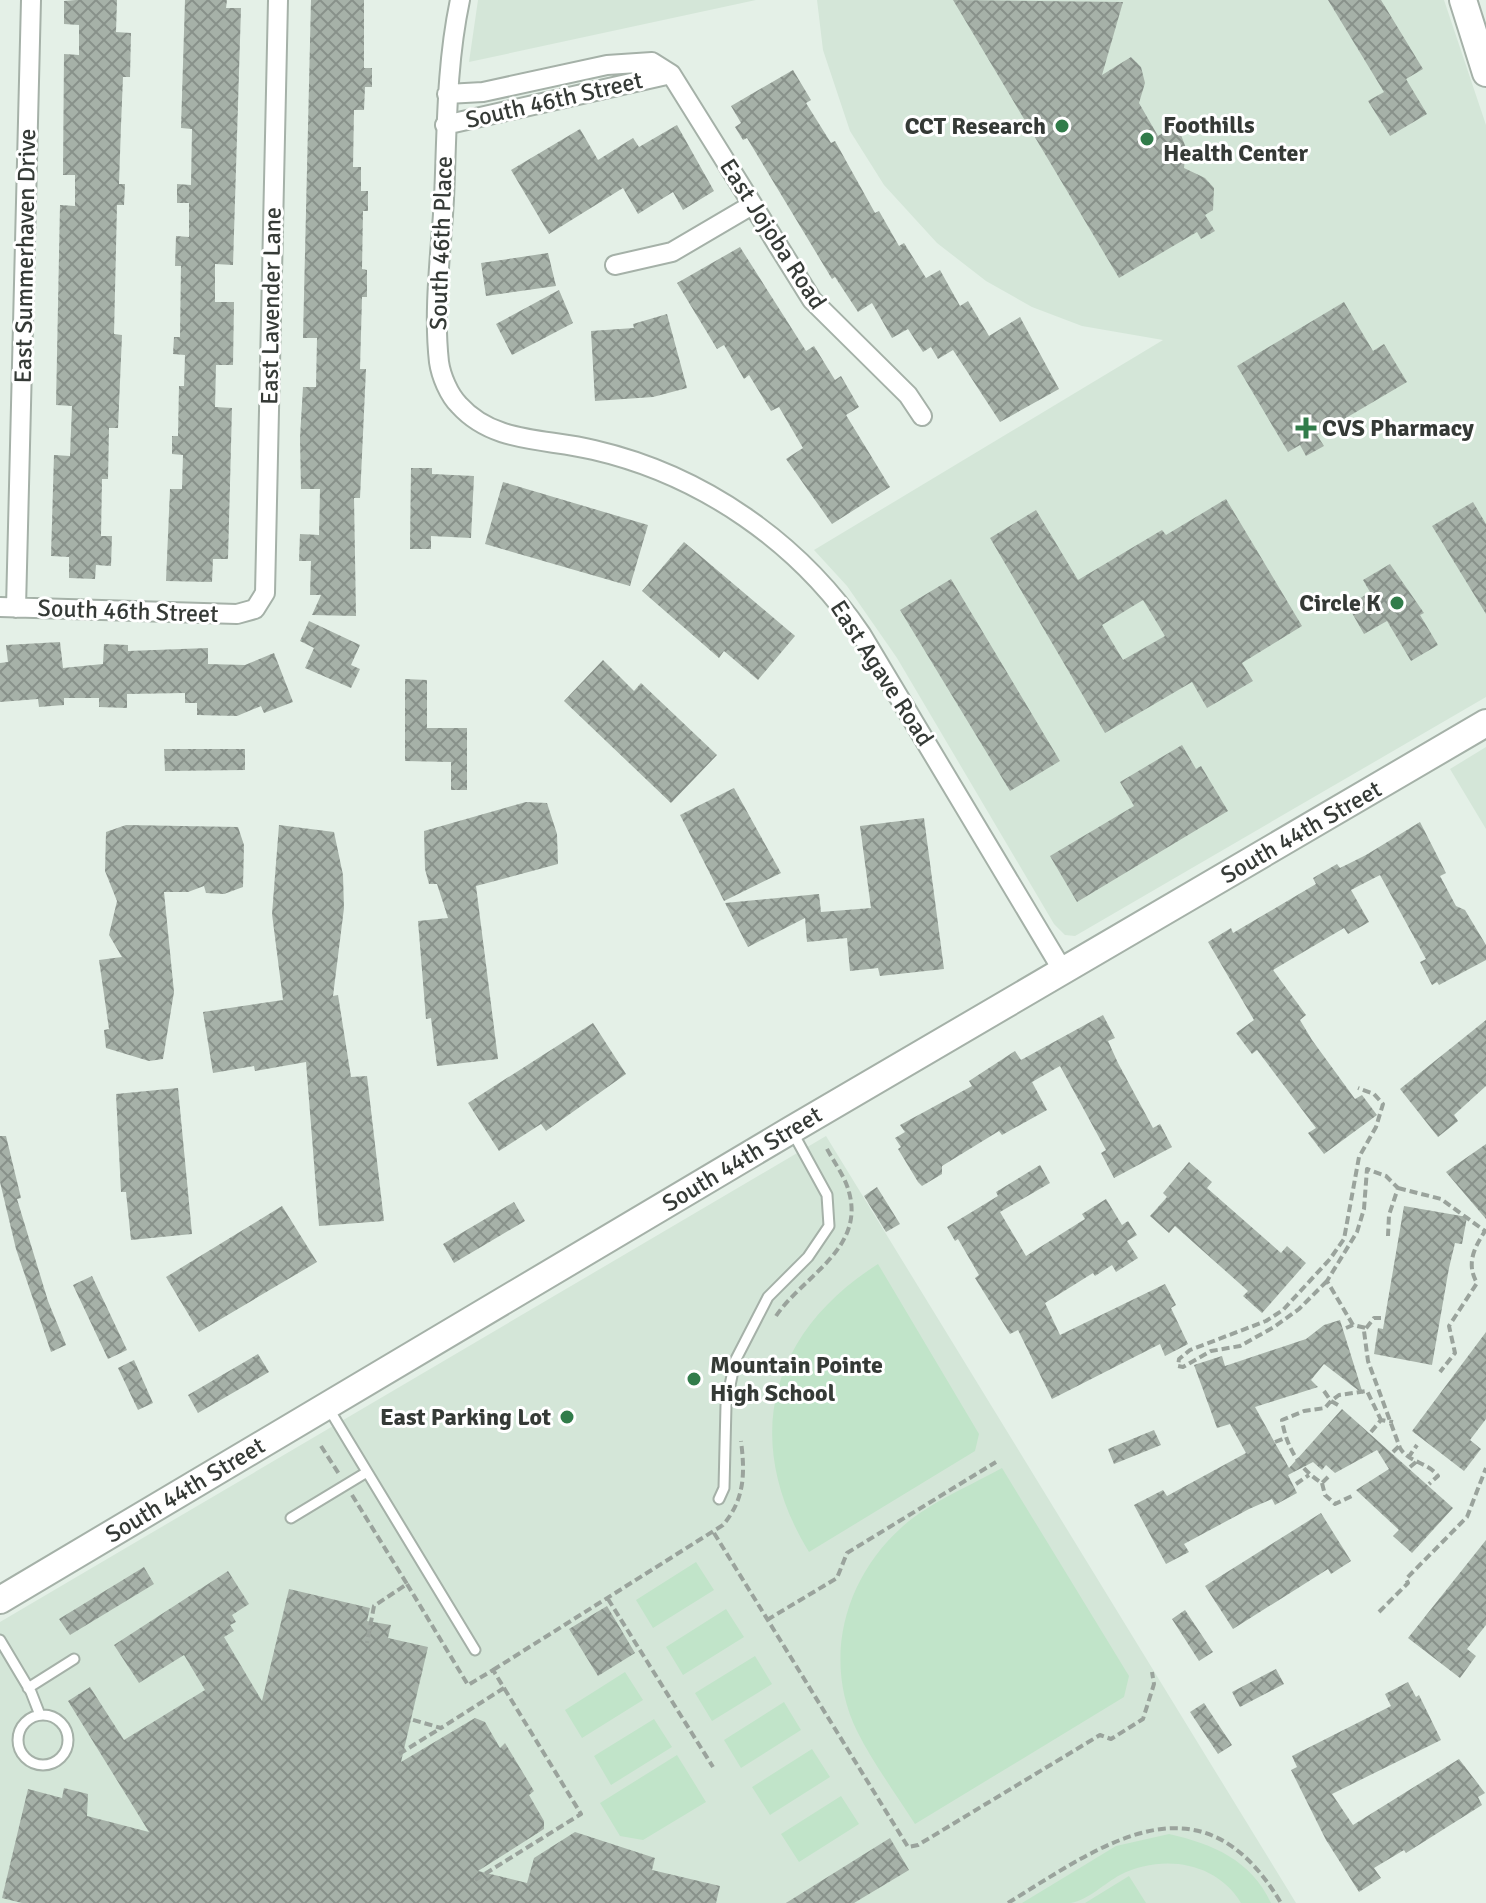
<svg xmlns="http://www.w3.org/2000/svg" width="1486" height="1903" font-family="Signika,sans-serif">
	<style>
		.built { fill: #d4e6d8 }
		.pitch { fill: #c1e4c9 }
		.building { fill: url(#building-cross-hatch); fill-rule: evenodd }
		.lines { fill: none; stroke-linecap: round; stroke-linejoin: round }
		.lane-casing { stroke: #a5b1a8; stroke-width: 13 }
		.street-casing { stroke: #a5b1a8; stroke-width: 22 }
		.secondary-casing { stroke: #a5b1a8; stroke-width: 30 }
		.path { stroke: #9aa39c; stroke-width: 4; stroke-dasharray: 8 4; stroke-linecap: butt }
		.lane { stroke: #fff; stroke-width: 9 }
		.street { stroke: #fff; stroke-width: 18 }
		.secondary { stroke: #fff; stroke-width: 26 }
		.poi-dot { fill: #317c4a; stroke: #fff; stroke-width: 3 }
		.labels { text-anchor: middle; dominant-baseline: central; stroke-width: 6; stroke-linejoin: round; paint-order: stroke }
		.street-label { font-size: 24px; fill: #353a36; stroke: #fff }
		.poi-label { font-size: 24px; font-weight: bold; fill: #353a36; stroke: #fff; text-anchor: start }
	</style>
	<defs>
		<pattern id="building-cross-hatch" width="8" height="8" patternUnits="userSpaceOnUse" patternTransform="scale(2)"><rect width="8" height="8" fill="#a6b1a8"/><path d="M0 0l8 8M0 8l8-8" fill="none" stroke="#88918a"/></pattern>
	</defs>
	<rect width="100%" height="100%" fill="#e4f0e7"/>
	<path class="built" d="M478,0h278l-287,62z
		M817,0h627l42,125v572l-411,239 -10,-1 -11,-11 -157,-266 -50,-72 -33,-36 349,-210 -81,-14 -50,-19 -46,-26 -49,-38 -53,-58 -34,-54 -27,-81z
		M1486,747v82l-36,-60z
		M826,1136l470,767h-1296v-281z"/>
	<path class="pitch" d="M878,1264l101,170 -4,17 -166,101c-68,-111 -40,-219 69,-288z
		M1002,1468l127,208 -5,21 -209,127c-19,-30 -42,-61 -58,-93 -35,-72 -12,-153 45,-204 28,-25 68,-41 100,-59z
		M696,1562l18,28 -61,38 -17,-28z
		M726,1609l18,28 -61,38 -17,-28z
		M755,1656l17,28 -60,37 -17,-28z
		M625,1672l18,28 -61,38 -17,-28z
		M784,1702l17,28 -60,38 -17,-28z
		M654,1719l18,28 -61,38 -17,-29z
		M812,1749l18,28 -60,38 -18,-28z
		M677,1755l29,47 -63,38 -23,-4 -20,-33z
		M841,1796l18,28 -60,38 -18,-28z
		M1169,1834c44,10 82,26 102,69h-30c-25,-42 -80,-49 -121,-28 -15,8 -32,25 -49,28 -15,0 -34,0 -49,0l94,-57z
		M1129,1876l17,27h-61z"/>
	<path class="building" d="M76,0h41l-1,32 15,1 -1,44h-7l-2,48 -2,59h6l-1,21h-7l-3,129 8,1 -4,93h-9l-1,51h-6l-1,57h11l-1,30 -15,-1 -1,14 -26,-1v-21l-18,-1 3,-101 16,1 2,-50 -16,-1 4,-200 15,1v-31h-12l1,-121 15,1v-30l-15,-1v-23z
		M185,0h42l-1,8h15l-8,257 -18,-1v38h19l-1,63h-17l-1,42 17,1 -4,151h-15l-1,23 -46,-1 4,-92h12l1,-34 -11,-1v-18h6l1,-50h5l1,-31 -12,-1 1,-17h6l1,-71h-6l1,-30 13,1v-34h-12v-19l14,1 1,-56 -11,-1z
		M311,0h53v68h8v19h-7l-1,23h-10l-1,57h8v24h7v20h-5l-1,58 5,1v27h-5l-2,72h6l-6,129h-6l2,118 -44,-1 9,-20h-11l1,-34h-12l1,-27 19,1 1,-46h-19l-1,-51 3,-51h13l1,-49h-14z
		M953,0l170,2 -21,73 29,-18 10,10 4,16 -6,20 19,33 15,-9 8,8 5,13 -2,20 21,10 9,10 -1,22 -8,5 10,16 -14,8 -4,-7 -78,46z
		M1328,0h53l42,69 -17,10 21,35 -37,22 -22,-35 16,-9z
		M793,70l18,30 -5,3 25,40 4,-2 40,72 4,-2 20,35 5,-3 22,35 14,-8 20,36 8,-5 21,35 31,-19 39,72 -59,33 -47,-72 -15,9 -7,-12 -8,5 -15,-23 -16,9 -20,-35 -14,9 -23,-35 -3,2 -85,-141 -4,2 -8,-13 6,-4 -10,-17z
		M677,125l37,66 -31,19 -10,-18 -35,22 -15,-26 -74,46 -38,-64 69,-41 18,31 35,-22 6,9z
		M740,247l66,104 8,-5 21,34 6,-4 18,31 -13,8 44,72 -58,37 -46,-65 17,-11 -24,-41 -8,4 -22,-36 -5,4 -20,-34 -7,4 -40,-66z
		M548,253l8,33 -70,10 -5,-33z
		M559,290l14,33 -61,32 -16,-31z
		M1344,302l29,49 11,-7 23,38 -90,53 7,11 -18,10 -6,-11 -12,7 -51,-86z
		M667,314l20,74 -34,9 -58,4 -4,-70 43,-3 -1,-4z
		M411,468h21v6l42,2 -3,62 -40,-2v13h-21z
		M503,482l145,43 -18,61 -145,-42z
		M1226,499l76,127 -60,37 11,18 -46,27 -15,-26 -87,51 -115,-195 46,-28 42,70 84,-50 4,5zM1143,600l22,36 -42,24 -21,-35z
		M1473,502l13,22v90l-54,-88z
		M684,542l111,94 -37,44 -34,-29 -5,7 -77,-67z
		M1390,564l34,49 -4,2 18,30 -27,16 -24,-40 -23,13 -16,-28 22,-14 -7,-12z
		M951,579l109,182 -50,30 -110,-181z
		M309,621l51,24 -9,20 9,4 -9,19 -46,-20 9,-20 -14,-7z
		M60,642l3,26 40,-4 1,-20 24,1v6l80,-3v16l37,1 29,-12 19,49 -29,11 -3,-7 -24,10 -40,-1v-12h-12v-10l-58,1v14l-28,-1v-9h-35v7l-25,2 -1,-8 -38,3v-39l8,-1 -2,-17z
		M603,660l31,31 7,-8 76,72 -46,48 -107,-102z
		M405,679l22,1v48h40v62h-16v-28l-46,-1z
		M1182,745l14,24 5,-3 27,45 -151,91 -27,-46 84,-50 -14,-24z
		M164,749h81v21l-80,1z
		M734,788l47,85 -57,28 -44,-86z
		M526,802l21,1 10,31 1,30 -82,22 22,173 -61,7 -6,-48 -5,1 -8,-98 30,-3 -11,-34h-8l-4,-15 -1,-38z
		M924,818l20,151 -64,7 -2,-8 -28,3 -3,-33 -40,4 -2,-24 -57,29 -23,-44 94,-9 2,18 50,-4 -11,-82z
		M1420,822l26,51 -6,3 16,30 9,4 21,35v15l-47,25 -2,-3 -5,3 -12,-23 6,-3 -46,-84 -29,15 18,32 -21,12 -4,-6 -71,42 33,45 -6,5 12,20 43,59 7,-4 15,20 -53,39 -16,-21 8,-5 -59,-78 -5,4 -16,-21 18,-13 -46,-78 23,-14 2,5 83,-49 -3,-6 24,-14 3,4 26,-13z
		M126,825l112,2 6,18 -1,42 -19,7 -18,-1 -2,-7 -16,6h-24l10,100 -11,67 -14,2 -43,-13 -2,-18 5,-1 -10,-69 23,-3 -13,-22 8,-34 -12,-30 1,-39z
		M279,825l55,7 9,43 1,33 -11,88 5,-1 13,82 16,-1 17,145 -65,5 -13,-164 -51,9 -1,-5 -41,7 -10,-61 80,-12 -11,-86z
		M1103,1015l12,23 -7,3 10,22 35,65 7,-4 12,23 -58,31 -13,-25 5,-3 -46,-84 -28,16 15,28 -45,25 -3,-4 -57,35v8l-20,12 -4,-4 -20,-33 3,-2 -6,-9 10,-6 -5,-7 72,-39 -3,-5 46,-30 6,9z
		M1486,1020v66l-32,29 4,6 -20,16 -38,-48z
		M593,1023l33,51 -80,57 -5,-7 -42,27 -31,-48z
		M178,1088l14,146 -61,6 -5,-48h-5l-5,-98z
		M0,1136h6l15,62 -4,1 31,102 18,44 -15,7 -35,-103 -16,-67z
		M1486,1144v75l-40,-47z
		M1189,1162l23,20 -5,6 74,65 6,-7 19,17 -44,50 -19,-17 5,-5 -73,-65 -6,7 -19,-17 17,-19 -4,-4z
		M1040,1165l10,18 -50,29 26,44 59,-37 -3,-5 24,-15 16,26 6,-4 9,14 -10,6 11,17 -22,14 -4,-7 -17,11 -2,-3 -48,30 15,32 105,-51 11,21 -5,3 17,36 -23,12 -5,-12 -108,55 -34,-69 -8,4 -35,-56 4,-3 -21,-36 -3,2 -8,-14 51,-31 -2,-4z
		M877,1187l23,37 -14,8 -22,-36z
		M514,1202l11,19 -71,42 -11,-19z
		M282,1206l35,56 -118,70 -33,-55z
		M1404,1206l63,11 -5,27 -7,-1 -6,25 -17,97 -58,-11 4,-26 5,1z
		M92,1276l35,74 -19,9 -35,-74z
		M1340,1320l23,74 -39,-30 -13,16 7,7 -63,20 34,61 53,-59 111,99 -41,45 -19,-17 6,-6 -43,-40 33,-21 -12,-19 -42,23 -9,-8 -4,5 -9,-8 -25,13 9,18 -22,12 -3,-6 -23,10 -65,35 5,8 -23,12 -32,-59 29,-15 4,6 79,-43 -16,-29 -13,4 -23,-63 28,-9 3,10 81,-27 18,-14z
		M1486,1332v87l-16,21 11,9 -17,22 -52,-40z
		M258,1354l11,18 -71,41 -10,-18z
		M134,1360l19,43 -15,7 -20,-42z
		M1154,1430l7,15 -47,19 -6,-15z
		M1321,1513l30,48 -20,13 -3,-5 -95,60 -28,-43z
		M1486,1540v85l-19,24 9,7 -16,22 -52,-40z
		M144,1567l10,17 -84,51 -11,-16z
		M228,1571l21,33 -17,11 4,7 -6,3 4,6 -10,6 38,64 27,-112 81,19 -3,13 24,4 -3,13 40,9 -27,115 74,-44 10,4 15,26 5,-5 29,48 -5,4 15,26v8l-66,42 49,12 7,-25 41,-26 80,26 -3,12 68,16 -4,17h-694l-20,-5 26,-109 34,9 2,-10 24,6 -1,22 62,16 -81,-131 22,-14 34,53 81,-50 -21,-35 -45,28 -25,-38z
		M607,1606l28,47 -37,23 -29,-47z
		M1185,1610l28,42 -14,9 -27,-42z
		M1276,1669l8,15 -44,23 -8,-15z
		M1408,1682l8,15 3,-2 22,45 -109,54 21,31 106,-66 26,34 -7,4 4,8 -76,48 -2,-3 -30,18 7,10 -22,14 -33,-52 -35,-70 6,-3 -5,-11 99,-50 -6,-12z
		M1204,1703l28,42 -14,9 -28,-42z
		M890,1838l19,32 -55,33h-68z"/>
	<g class="lines">
		<g class="lane-casing">
			<path id="lane" d="M329,1409l146,241
				M719,1499l5,-11 2,-83 9,-44 33,-64 40,-40 21,-31 -2,-31 -34,-62
				M291,1518l76,-46
				M0,1640l31,52 9,23
				M28,1688l46,-29
				M18 1740a25 25 0 1 1 50 0a25 25 0 1 1-50 0Z"/>
		</g>
		<g class="street-casing">
			<path id="street" d="M460,0c-14,66 -13,132 -16,199 -3,53 -11,110 -5,163 2,14 10,33 20,43 35,39 87,33 135,45 108,25 205,92 267,184l202,337
				M447,94l36,-2 124,-27 45,-3 19,12 141,226 96,95 14,21
				M445,125l226,-51
				M615,265l57,-13 80,-47
				M0,607l237,7 18,-5 10,-16 13,-593
				M16,608l15,-608"/>
		</g>
		<g class="secondary-casing">
			<path id="secondary" d="M1463,0l23,73
				M0,1600l791,-470 695,-407"/>
		</g>
		<path class="path" d="M1398,1188l43,11 44,32c-11,17 -19,33 -8,52l-28,43 6,27 -15,19
			M1327,1281l-28,28 -25,18 -34,19 -29,5 -28,16 -5,-1 1,-7 11,-9 76,-29 17,-11 47,-51 14,-20 15,-82 17,-30 7,-23 -9,-10 -16,-6
			M776,1316c27,-40 89,-67 73,-124 -4,-16 -16,-31 -23,-45
			M1381,1318h-7l-10,13 4,30 32,87c9,15 28,14 38,28l-9,8
			M1353,1325l-26,-44 30,-49 7,-23 3,-40 19,7 12,12 -9,27 -1,21
			M1346,1328l7,-3 13,3
			M1324,1391l7,10 -6,7 -21,3 -22,9c4,26 17,49 40,63l8,-8
			M1338,1405l-7,-4 8,-6 28,-4 14,29
			M1371,1432l10,-12 12,2
			M1275,1442l10,-4
			M321,1446l18,28
			M1393,1452l6,-6
			M1408,1458l9,-13
			M1410,1467l6,-5
			M1322,1483l3,12 10,9 19,-9
			M1296,1484l13,-9
			M352,1495l55,89 -33,22 -7,37
			M714,1533l194,314 10,-2 182,-110 11,4 32,-20 11,-35 -2,-12
			M407,1584l61,101 25,-15 11,18 -63,40 -31,-9
			M608,1599l105,168
			M1379,1612l29,-29 -2,-4 61,-62 19,-49
			M767,1620l70,-42 10,-25 149,-91
			M493,1670l230,-145c22,-26 22,-52 18,-84
			M399,1754l42,-26
			M475,1880l106,-66 -77,-126
			M1008,1903c97,-60 194,-133 273,0"/>
		<use href="#lane" class="lane"/>
		<use href="#street" class="street"/>
		<use href="#secondary" class="secondary"/>
	</g>
	<g class="poi-dot">
		<circle cx="1062" cy="126" r="8"/>
		<circle cx="1147" cy="139" r="8"/>
		<path d="M1302 416h8v8h8v8h-8v8h-8v-8h-8v-8h8z"/>
		<circle cx="1397" cy="603" r="8"/>
		<circle cx="694" cy="1379" r="8"/>
		<circle cx="567" cy="1417" r="8"/>
	</g>
	<g class="labels">
		<g class="street-label">
			<text transform="translate(554 100) rotate(-13)">South 46th Street</text>
			<text transform="translate(773 234) rotate(57)">East Jojoba Road</text>
			<text transform="translate(441 243) rotate(-88)">South 46th Place</text>
			<text transform="translate(25 256) rotate(-89)">East Summerhaven Drive</text>
			<text transform="translate(271 306) rotate(-89)">East Lavender Lane</text>
			<text transform="translate(128 611) rotate(2)">South 46th Street</text>
			<text transform="translate(882 673) rotate(57)">East Agave Road</text>
			<text transform="translate(1301 832) rotate(-30)">South 44th Street</text>
			<text transform="translate(742 1159) rotate(-31)">South 44th Street</text>
			<text transform="translate(185 1490) rotate(-31)">South 44th Street</text>
		</g>
		<g class="poi-label">
			<text x="1163" y="125">Foothills<tspan x="1163" dy="28">Health Center</tspan></text>
			<text x="1046" y="126" text-anchor="end">CCT Research</text>
			<text x="1322" y="428">CVS Pharmacy</text>
			<text x="1381" y="603" text-anchor="end">Circle K</text>
			<text x="710" y="1365">Mountain Pointe<tspan x="710" dy="28">High School</tspan></text>
			<text x="551" y="1417" text-anchor="end">East Parking Lot</text>
		</g>
	</g>
</svg>
